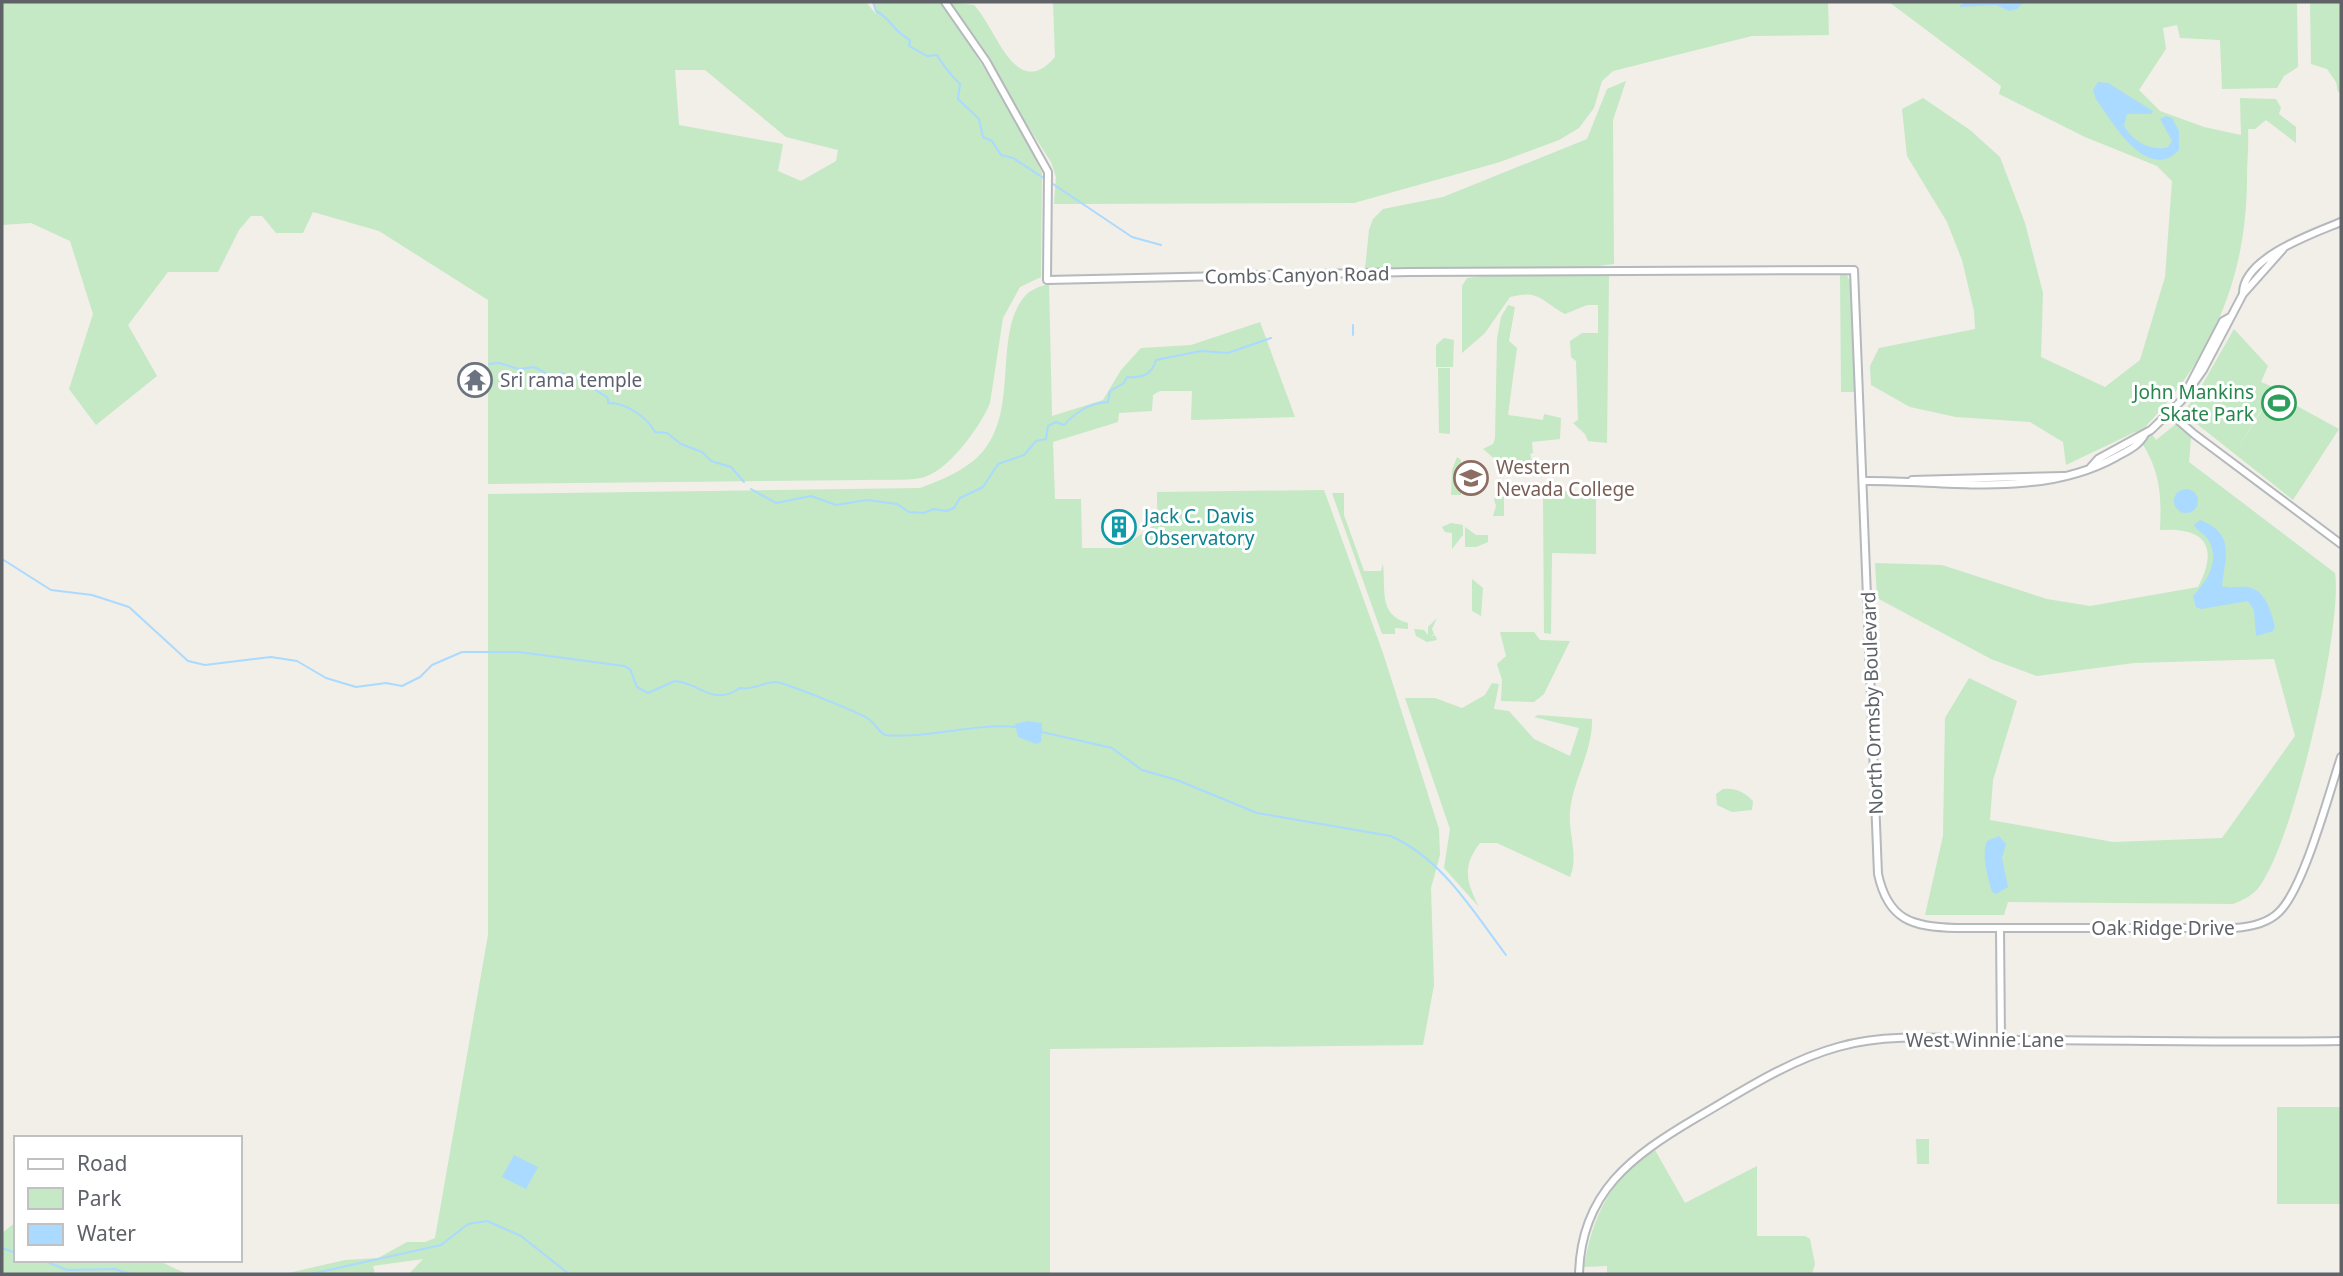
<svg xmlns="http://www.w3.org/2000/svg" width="2343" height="1276" font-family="'Noto Sans',sans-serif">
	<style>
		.green { fill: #c5e8c5; fill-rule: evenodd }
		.water { fill: #aadaff }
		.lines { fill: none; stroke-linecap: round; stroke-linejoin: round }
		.stream { stroke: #aadaff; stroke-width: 2 }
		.minor-casing { stroke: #b5b8bc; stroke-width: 10 }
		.minor { stroke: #fff; stroke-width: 6 }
		.labels { text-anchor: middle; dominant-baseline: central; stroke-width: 6; stroke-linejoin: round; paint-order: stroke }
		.street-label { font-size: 19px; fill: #5f6368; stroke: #fff }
		.worship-label { font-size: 19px; fill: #5b616d; stroke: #fff; text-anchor: start }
		.leisure-label { font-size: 19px; fill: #27864d; stroke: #fff; text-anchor: end }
		.education-label { font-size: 19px; fill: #785e54; stroke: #fff; text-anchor: start }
		.culture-label { font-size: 19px; fill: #0d838f; stroke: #fff; text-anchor: start }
	</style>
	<rect width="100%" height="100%" fill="#f1efe8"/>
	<path class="green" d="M2,2h864l10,12 -2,-12h65l11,10 71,118 21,43 -1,104 -21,10 -17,31 -13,85c-9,23 -43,70 -69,75 -18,3 -38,1 -56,2l-377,4v-184l-109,-69 -66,-19 -10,21h-27l-14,-17h-11l-12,14 -21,42h-50l-40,53 29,51 -61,49 -27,-36 24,-75 -23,-73 -39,-18 -29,2zM675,70h30l81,67 52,13 -2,11 -35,20 -23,-10 5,-27 -104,-19z
		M948,2l26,3c23,24 42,98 81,52l-2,-55h775l1,33 -77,1 -139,35 -11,10 -8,27 -15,20 -20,12 -59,22 -146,41 -300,1 2,-27 -5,-15z
		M1889,2h408l1,65 -14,9 -7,12 -55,1 -2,-49 -40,-2 -3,-13 -14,3 3,21 -27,41 21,21 44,16 37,8 -1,-37 36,1 5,9 -2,6 17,13v16l-30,-23 -11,9h-7c1,16 -1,32 -1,48 0,98 -33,178 -101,249l10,14 20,-16 15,14 -2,24 146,111c8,51 -40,266 -76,314 -7,9 -16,13 -26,17l-225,-2 -4,13h-79l18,-79 2,-118 24,-40 48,23 -24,79 -3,40 123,22 109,-4 73,-102 -21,-77 -140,4 -97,13 -46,-17 -114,-61 -2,-35 67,2 105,34 43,7 108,-19c21,-40 8,-60 -38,-57 2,-42 -1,-63 -25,-98l-69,33 -3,-23 -33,-20 -74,-5 -46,-10 -39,-22 -1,-19 9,-18 96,-19 -1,-18 -12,-51 -15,-38 -40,-66 -5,-47 21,-11 47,32 30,27 25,66 18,70 -2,64 64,30 35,-27 25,-83 7,-96 -15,-15 -72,-29 -86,-43 2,-8z
		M2310,2h31v91l-3,-1 -2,-10 -9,-13 -16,-5z
		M1626,81l-13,39 1,144 -24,3 -225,2 4,-39 4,-11 10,-10 60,-12 144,-58 20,-50z
		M1840,273l7,2 3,7 6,110h-15z
		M1492,275l117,1 -2,167 -19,-2 -3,-7 -12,-11 5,-3 -2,-59 -5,-4 -1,-16 12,-8h16v-28h-11l-22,9c-24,-13 -25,-25 -55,-17l-25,36 -23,20v-67l5,-8z
		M1049,284l3,132 51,-16 18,-30 20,-22 50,-3 69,-23 35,95 -104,3 1,-29h-32l-7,4 -1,16 -33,2 -1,9 -65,20 2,57h26l1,49h39l36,-25v-31l167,-2 59,163 56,176 1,26 -9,33 3,97 -11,60 -373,4v225h-641l14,-15 -50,7 2,8h-91l61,-14 33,-2 29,-16h18l10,-4 53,-303v-441l432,-6c22,-8 49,-19 64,-38 35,-43 9,-117 41,-154 6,-7 16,-10 24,-12z
		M1508,305l7,2 -6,34 8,7 -9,67 35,5 1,-6 17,4 -1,21 -28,3 1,11 -3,1 4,13 -7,4 -17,1 -27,-23 10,-5 2,-6 2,-99 4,-22z
		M2234,329l34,37 -7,16 14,6 -40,65 38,-60 66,36 -46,71 -110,-87 14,-19z
		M1444,338l10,2 -1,27h-17v-22z
		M1438,368h12v66l-11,-1z
		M1457,457l4,3v35h-10l1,-25z
		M1555,491h41v63l-44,-1 -1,81 -7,-1 -1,-138z
		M1332,493h12v22l20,56h17l2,-7c3,26 -5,51 25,59v6l-13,-1v6h-13z
		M1498,494h6v22h-11l3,-10 -2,-7z
		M1451,523l12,2v10l-11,14v-16l-7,-1 -3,-5z
		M1465,527l11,8h12v7l-12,5h-11z
		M1472,579l11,9 -2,28 -9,-5z
		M1437,618l-5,11 2,5 -4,3 5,-2 2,5 -10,2 -11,-6 -2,-7 10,1 4,5v-8z
		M1500,632h34l6,8 30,1 -26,53 -10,8 -33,-1 1,-21 -5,-16 9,-8z
		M1492,683l7,1 -5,25 15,2 25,28 36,17 9,-28 -45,-11 4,-2 54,4c1,32 -19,61 -22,92 -2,23 9,44 0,66l-73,-34h-17c-18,23 -14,39 -1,64l-35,-39 6,-39 -45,-131h30l27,10 23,-13z
		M1723,789c13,-1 21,3 30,12l-1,9 -20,2 -15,-7 -1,-11z
		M2277,1107h63l1,97h-64z
		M1916,1139h13v25h-12z
		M1655,1150l30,53 72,-37v70h48l5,3 5,25 -3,10h-205v-8l-23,1c8,-50 27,-90 71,-117z
		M16,1222v38h141l30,14h-185v-41z"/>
	<path class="water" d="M1965,2h59l-7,7 -8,2 -13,-6 -37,2z
		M2098,82l10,1 45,28 -2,3h-24l-3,12c8,15 28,26 44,21l4,-6 -12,-22 6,-3 6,2 7,13v19c-32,34 -68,-30 -83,-51l-3,-9z
		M2174 501a12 12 0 1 1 24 0a12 12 0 1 1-24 0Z
		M2200,520c36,14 25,37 22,66 9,3 20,-1 29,2 15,4 21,26 24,39l-2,4 -17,5 -2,-26 -6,-9 -47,8 -5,-2 -3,-11c14,-15 27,-34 16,-55 -4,-7 -11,-9 -15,-16z
		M1027,721l15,2 -1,19 -5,2 -18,-7 -3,-13z
		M1999,836l7,8 -4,14 6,29 -12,7 -4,-2c-4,-14 -11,-38 -5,-51z
		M514,1155l24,12 -12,22 -24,-12z"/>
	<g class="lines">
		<path class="stream" d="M873,2l3,9c15,7 16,20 34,29l-1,6 18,10 10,-1c6,11 14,20 23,29l-2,15 21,20 4,18 9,4 9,14 12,3 32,21
			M1053,184l79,53 29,8
			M1353,325v10
			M489,364l10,-1 20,6 15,-2 19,10 8,-4 21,8 26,17v5c17,-1 39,14 47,29l12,1 14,11 21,8 9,9 20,6 13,15
			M751,489l25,14 35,-7 25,9 31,-5 30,4 12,8 14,1 11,-4 12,2 8,-3 6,-10 23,-11 15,-23 26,-9 12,-14 10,-2 2,-13 8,-4 8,3c12,-13 25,-22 44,-23l2,-11 14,-8 3,-6c15,1 25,-2 29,-17l45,-9 27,2 43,-15
			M2,559l49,31 41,5 37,12 59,54 17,4 66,-8 26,4 29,17 30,9 30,-4 16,3 18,-9 12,-12 30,-13h57l105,14 6,3 7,18 11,6 27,-12c26,2 37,26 65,7 15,2 23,-6 36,-6 10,1 87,32 94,38 6,5 8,11 15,15 44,4 87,-12 131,-8
			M1042,732l70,16 30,22 35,10 80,33 134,23c52,24 81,74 115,119
			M2,1248l14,5
			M42,1260l25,10 47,-1 17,5
			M311,1274l130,-29 27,-21 19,-3 34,15 48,38"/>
		<g class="minor-casing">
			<path id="minor" d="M945,2l41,59 62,111 -1,108 362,-8 445,-2 24,604c10,46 34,53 78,54h278c16,-1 33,-4 45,-16 25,-24 50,-119 62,-155
				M2243,294c-1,-36 71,-61 98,-72
				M2186,392l37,-71 7,-4
				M2170,413l24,21 147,110
				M2090,468l8,-9 53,-29 30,-29 22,-31 40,-76 40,-45
				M1912,480l152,-4
				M1864,481c83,-1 176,18 252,-24 11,-6 23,-11 29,-23
				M2000,928l1,112
				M1579,1274c2,-82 53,-118 117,-156 45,-26 91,-57 142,-71 51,-15 111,-8 164,-7 113,0 226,3 339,1"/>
		</g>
		<use href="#minor" class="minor"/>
	</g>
	<defs>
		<g id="temple-ring" transform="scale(1.75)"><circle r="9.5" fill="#fff" stroke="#6b7280" stroke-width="1.5"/><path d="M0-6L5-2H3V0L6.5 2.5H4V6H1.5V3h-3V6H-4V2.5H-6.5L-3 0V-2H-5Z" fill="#6b7280"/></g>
		<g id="stadium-ring" transform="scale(1.75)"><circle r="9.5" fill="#fff" stroke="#2e9e5b" stroke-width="1.5"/><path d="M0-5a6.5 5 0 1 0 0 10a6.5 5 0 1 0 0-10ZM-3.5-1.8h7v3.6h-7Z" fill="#2e9e5b"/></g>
		<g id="university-ring" transform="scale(1.75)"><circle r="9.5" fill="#fff" stroke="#8d6e63" stroke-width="1.5"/><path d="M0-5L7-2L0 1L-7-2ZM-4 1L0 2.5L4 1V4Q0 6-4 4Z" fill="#8d6e63"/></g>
		<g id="building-ring" transform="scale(1.75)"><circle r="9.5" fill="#fff" stroke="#0f9aa8" stroke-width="1.5"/><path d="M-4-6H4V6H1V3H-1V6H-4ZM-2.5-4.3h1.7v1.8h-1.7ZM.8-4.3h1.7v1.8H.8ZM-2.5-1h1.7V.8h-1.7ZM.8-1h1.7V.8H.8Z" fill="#0f9aa8"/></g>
	</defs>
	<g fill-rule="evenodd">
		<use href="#temple-ring" x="475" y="380"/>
		<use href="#stadium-ring" x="2279" y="403"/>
		<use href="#university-ring" x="1471" y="478"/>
		<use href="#building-ring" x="1119" y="527"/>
	</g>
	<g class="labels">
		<g class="street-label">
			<text transform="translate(1297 275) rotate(-1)">Combs Canyon Road</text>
			<text transform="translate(1872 703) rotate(-92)">North Ormsby Boulevard</text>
			<text x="2163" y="928">Oak Ridge Drive</text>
			<text x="1985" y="1040">West Winnie Lane</text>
		</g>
		<g class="worship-label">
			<text x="500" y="380">Sri rama temple</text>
		</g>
		<g class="leisure-label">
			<text x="2254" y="392">John Mankins<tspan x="2254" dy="22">Skate Park</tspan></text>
		</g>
		<g class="education-label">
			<text x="1496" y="467">Western<tspan x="1496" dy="22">Nevada College</tspan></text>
		</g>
		<g class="culture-label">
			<text x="1144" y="516">Jack C. Davis<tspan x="1144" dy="22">Observatory</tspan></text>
		</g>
	</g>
	<rect width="2343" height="1276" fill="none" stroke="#5f6368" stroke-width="7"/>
	<rect x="14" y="1136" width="228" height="126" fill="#ffffff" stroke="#bfc1c3" stroke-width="2"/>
	<rect x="28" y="1159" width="35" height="10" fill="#ffffff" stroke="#bfc1c3" stroke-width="2"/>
	<text x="77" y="1171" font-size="21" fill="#5f6368">Road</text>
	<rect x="28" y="1188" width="35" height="21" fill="#c5e8c5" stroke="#bfc1c3" stroke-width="2"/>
	<text x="77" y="1206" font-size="21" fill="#5f6368">Park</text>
	<rect x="28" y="1224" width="35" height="21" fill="#aadaff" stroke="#bfc1c3" stroke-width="2"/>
	<text x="77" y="1241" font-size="21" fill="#5f6368">Water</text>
</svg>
